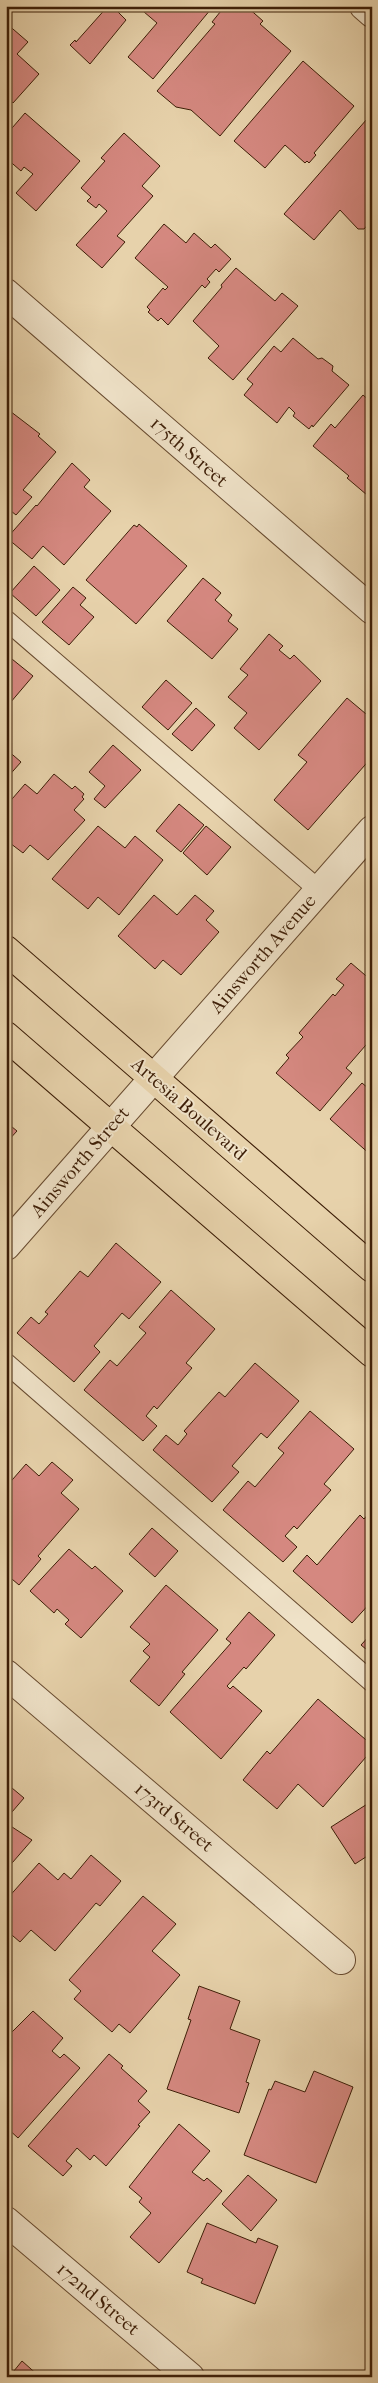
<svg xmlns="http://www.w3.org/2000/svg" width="378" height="2383" font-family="'IM FELL French Canon',serif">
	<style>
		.building { fill: #d58880; stroke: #3d1e07 }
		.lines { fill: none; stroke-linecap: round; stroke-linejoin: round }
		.service-casing { stroke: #684b30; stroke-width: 21 }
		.minor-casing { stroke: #684b30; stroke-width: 30 }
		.primary-casing { stroke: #3d1e07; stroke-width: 30 }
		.service { stroke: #efe2c8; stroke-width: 19 }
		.minor { stroke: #efe2c8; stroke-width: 28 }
		.primary { stroke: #e7d2ab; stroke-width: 28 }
		.labels { text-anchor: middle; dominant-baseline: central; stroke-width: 4; stroke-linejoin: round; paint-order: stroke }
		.street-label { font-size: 19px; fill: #3d1e07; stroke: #efe2c8 }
	</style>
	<rect width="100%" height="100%" fill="#e7d2ab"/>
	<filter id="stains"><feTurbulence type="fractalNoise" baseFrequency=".004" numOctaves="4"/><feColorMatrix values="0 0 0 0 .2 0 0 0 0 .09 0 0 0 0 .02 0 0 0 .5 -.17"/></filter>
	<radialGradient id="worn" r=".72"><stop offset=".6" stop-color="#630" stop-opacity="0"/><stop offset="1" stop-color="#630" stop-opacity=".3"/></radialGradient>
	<path class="building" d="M108,6h4l14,14 -36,44 -20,-19 5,-5 1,2z
		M137,6h70l4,3 -58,70 -25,-22 29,-34z
		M225,6h21l17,15 -3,3 31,27 -71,85 -29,-26 -15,-3 -19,-16 58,-67 -3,-2z
		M6,23l22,19 -11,12 22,20 -26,29 -7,-6z
		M303,61l51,45 -40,47 2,2 -7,8 -2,-2 -2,2 -20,-18 -20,23 -31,-27z
		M25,113l55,48 -44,50 -20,-18 17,-19 -9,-7 -3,4 -15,-13v-23z
		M367,119l5,5v42l-6,6 6,5v43l-8,9h-6l-18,-19 -26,30 -30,-26z
		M124,133l36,33 -18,20 11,10 -36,40 8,6 -23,26 -26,-23 31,-34 -8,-7 -3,4 -9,-7 4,-4 -10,-9 24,-27 -4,-3z
		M164,224l22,19 8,-10 17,15 4,-4 16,15 -12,13 -3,-3 -9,10 3,3 -5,6 -3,-3 -34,40 -7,-7 -3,3 -10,-9 2,-2 -3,-3 16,-19 2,2 3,-3 -33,-29z
		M236,268l39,33 7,-8 16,13 -65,74 -25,-22 11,-12 -26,-25 29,-34 -1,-2z
		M293,338l25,21 4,-1 11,8 -1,5 17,14 -36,42 -1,-2 -3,4 -16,-13 2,-3 -6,-6 -12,16 -33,-28 9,-11 -6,-5 27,-33 7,6z
		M363,395l9,8v86l-5,6 -20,-17 2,-2 -36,-30 18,-22 4,4z
		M6,408l34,26 -2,2 18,16 -33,38 9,7 -16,18 -10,-8z
		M72,463l18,17 -6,7 27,24 -47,54 -21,-19 -11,13 -25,-21 29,-33 1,1z
		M139,524l48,42 -51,58 -50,-44 48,-55 3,2z
		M34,566l26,24 -24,26 -26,-23z
		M203,578l18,15 -6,7 17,15 -4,6 10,8 -26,30 -45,-38z
		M73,587l13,11 -6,7 14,12 -25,28 -27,-23z
		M269,634l14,12 -4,4 11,9 4,-4 27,26 -62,69 -25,-22 13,-15 -19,-16 20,-22 -8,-6z
		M7,655l26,21 -23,27 -4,-4z
		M166,680l26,23 -24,27 -26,-23z
		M347,698l25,21v17l-5,6 5,4v11l-64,73 -34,-30 33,-38 -9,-7z
		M196,708l19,17 -23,26 -20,-17z
		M113,745l28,25 -36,38 -11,-9 11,-13 -16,-14z
		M6,749l15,13 -15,17z
		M54,774l18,15 3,-3 9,8 -2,3 2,2 -10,11 11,10 -37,40 -18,-15 -7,8 -17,-13v-34l19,-22 12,10z
		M179,804l25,21 -23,27 -25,-21z
		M98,826l27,22 10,-12 28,24 -44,55 -21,-18 -10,12 -36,-30z
		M206,826l25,21 -24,28 -24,-22z
		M154,895l23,20 18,-20 19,16 -8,9 13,12 -38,43 -18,-15 -8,9 -37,-33z
		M351,963l21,18v57l-26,30 6,5 -32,38 -44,-38 13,-15 -3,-3 17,-18 -4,-4 34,-39 2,2 9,-11 -8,-6z
		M362,1083l6,5 4,-4v72l-42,-37z
		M6,1122l11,9 -11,12z
		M116,1243l45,39 -32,37 -7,-6 -28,33 6,6 -26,30 -57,-49 14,-16 8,7 9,-10 -3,-2 35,-41 8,6z
		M171,1290l44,39 -29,34 6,5 -35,41 -3,-3 -8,10 11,10 -14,15 -59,-51 26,-30 7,6 29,-33 -7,-6z
		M255,1363l44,38 -32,37 -6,-5 -29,33 7,6 -27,30 -59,-52 13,-15 12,10 9,-11 -3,-3 35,-39 6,5z
		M310,1411l44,38 -30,35 7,6 -34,39 -3,-3 -9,10 12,11 -14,15 -60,-52 25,-29 7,6 29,-34 -6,-5z
		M52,1462l21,18 -12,13 18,16 -41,47 3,3 -22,26 -13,-11v-33l4,-5 -4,-3v-4l5,-5 -5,-4v-33l20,-23 13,12z
		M372,1510v91l-20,22 -59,-52 14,-16 10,10 43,-50 4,4z
		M152,1528l26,23 -23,26 -26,-23z
		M69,1549l23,20 3,-3 28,25 -42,47 -16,-14 4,-4 -12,-11 -3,4 -24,-22z
		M166,1585l52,45 -36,42 3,2 -26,32 -29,-25 20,-24 -7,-6 7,-7 -20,-17z
		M249,1612l26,23 -29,34 -2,-2 -17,19 3,3 3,-3 29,25 -41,48 -51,-47 61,-69 -5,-4z
		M372,1633v21l-11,-9z
		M318,1699l54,46v5l-49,57 -25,-23 -21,25 -34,-29 24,-29 3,3z
		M6,1783l18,15 -18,21z
		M372,1801v52l-17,11 -24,-37z
		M6,1823l26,17 -26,30z
		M91,1855l30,26 -21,25 -4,-3 -41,48 -24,-21 -11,12 -14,-12v-30l33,-37 19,17 6,-7 7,6z
		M143,1896l33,28 -24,27 28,24 -50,58 -11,-9 -7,8 -38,-33 7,-8 -12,-11z
		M199,1986l41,15 -10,28 30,11 -14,42 3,1 -10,30 -72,-24 24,-69 -3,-1z
		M33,2011l30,27 -11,13 8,7 4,-4 16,14 -62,70 -12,-11v-35l3,-3 -3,-3v-48z
		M109,2054l14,12 -2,2 26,23 -9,10 12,11 -12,13 2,1 -34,40 -12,-11 -4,5 -13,-12 -11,13 6,5 -9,10 -35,-30z
		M314,2071l39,16 -37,96 -72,-28 25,-66 2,1 4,-9 30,11z
		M179,2124l31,27 -18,21 12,9 3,-3 15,13 -63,72 -29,-26 21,-24 -12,-11 3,-4 -13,-11z
		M248,2175l29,25 -26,31 -29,-27z
		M207,2223l49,20 2,-5 20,8 -23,58 -54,-21 2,-4 -16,-7z
		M22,2361l18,16h-31z"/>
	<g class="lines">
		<g class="service-casing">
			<path id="service" d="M6,620l313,270
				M6,1363l366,319"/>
		</g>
		<g class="minor-casing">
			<path id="minor" d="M364,6l8,7
				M6,293l366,317
				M6,1246l366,-416
				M6,1674l335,286
				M6,2221l184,156"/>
		</g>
		<g class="primary-casing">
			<path id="primary" d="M6,950l366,318
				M6,1036l366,317"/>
		</g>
		<use href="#service" class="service"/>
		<use href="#minor" class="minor"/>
		<use href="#primary" class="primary"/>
	</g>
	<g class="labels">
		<g class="street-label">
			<text transform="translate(189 452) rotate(41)">175th Street</text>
			<text transform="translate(263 954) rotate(-49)">Ainsworth Avenue</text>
			<text transform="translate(189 1109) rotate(41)">Artesia Boulevard</text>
			<text transform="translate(80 1162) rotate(-49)">Ainsworth Street</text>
			<text transform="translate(174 1817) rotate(40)">173rd Street</text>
			<text transform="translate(98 2299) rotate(40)">172nd Street</text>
		</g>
	</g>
	<rect width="378" height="2383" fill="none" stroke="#e7d2ab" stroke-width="25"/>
	<rect x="8" y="8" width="363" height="2368" fill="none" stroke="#3d1e07" stroke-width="2.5"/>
	<rect x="12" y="12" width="353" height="2358" fill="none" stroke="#3d1e07"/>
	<rect width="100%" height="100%" filter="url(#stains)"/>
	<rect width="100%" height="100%" fill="url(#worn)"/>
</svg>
